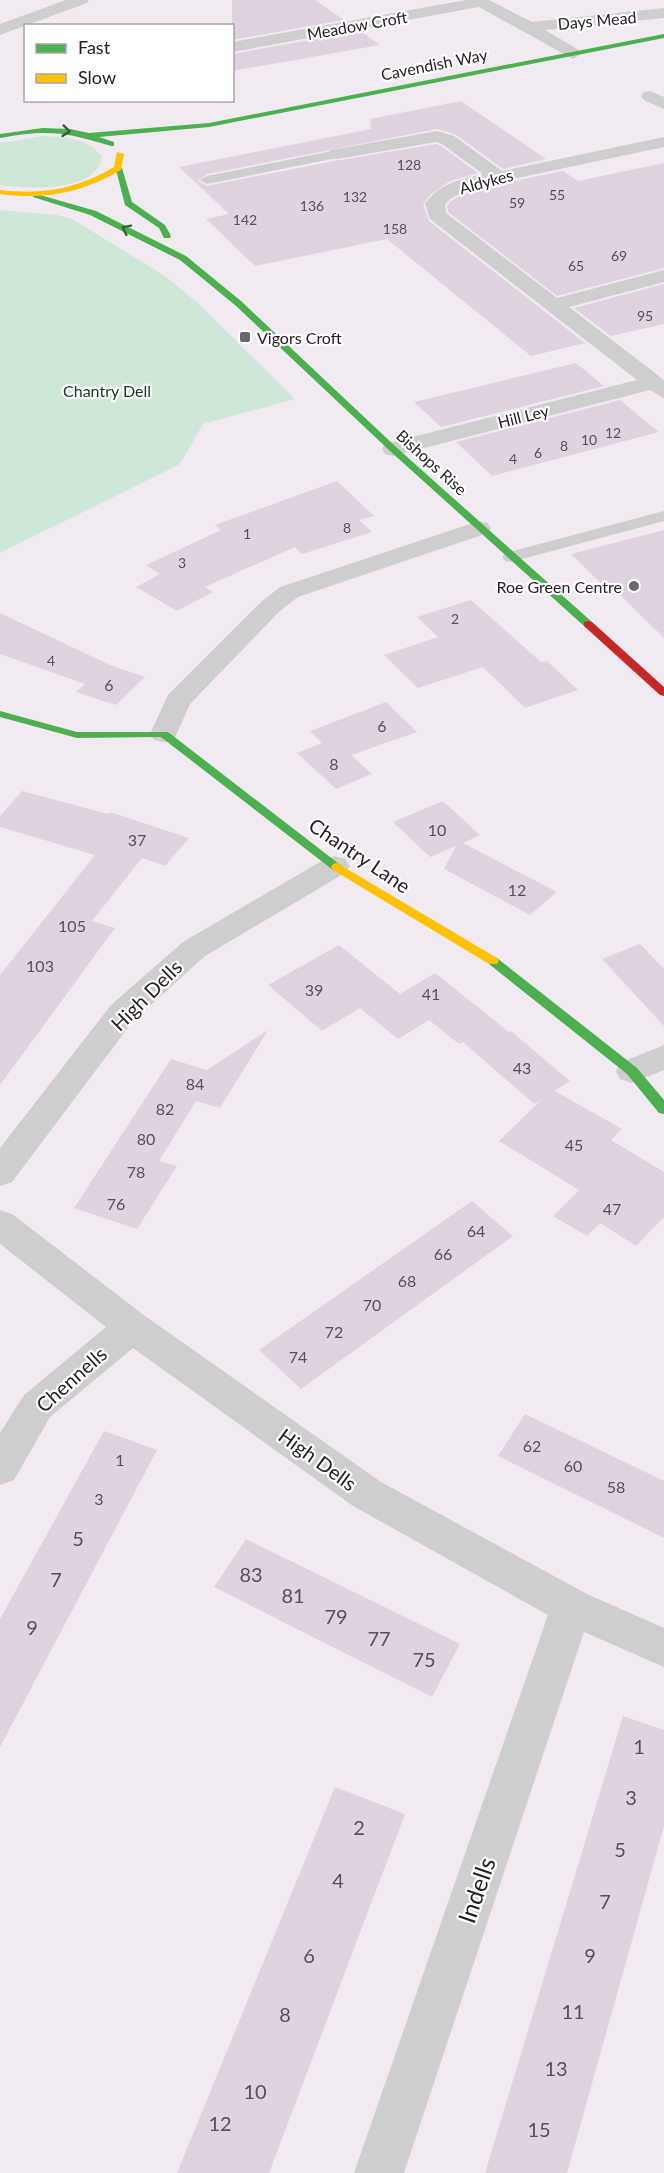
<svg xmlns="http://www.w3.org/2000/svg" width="664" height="2173" font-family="Lato,sans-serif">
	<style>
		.green { fill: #cee7d7 }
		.building { fill: #e0d3e0 }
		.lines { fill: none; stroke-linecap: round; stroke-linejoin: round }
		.lane { fill: #cfcecf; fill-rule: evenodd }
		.street { fill: #cfcecf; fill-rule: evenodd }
		.fast { fill: #4caf50; fill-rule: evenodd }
		.slow { fill: #ffc107; fill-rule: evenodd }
		.jam { fill: #c62828; fill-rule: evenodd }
		.oneway { stroke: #376038 }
		.poi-dot { fill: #6c676c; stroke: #fff; stroke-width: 2 }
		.labels { text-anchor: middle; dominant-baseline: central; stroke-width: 4.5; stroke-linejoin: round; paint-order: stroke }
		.far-number-label { font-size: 14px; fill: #575057 }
		.far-street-label { font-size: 16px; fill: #252025; stroke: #fff }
		.far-poi-label { font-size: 16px; fill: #252025; stroke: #fff; text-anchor: start }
		.far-park-label { font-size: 16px; fill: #153422; stroke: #fff }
		.number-label { font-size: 16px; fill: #575057 }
		.street-label { font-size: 20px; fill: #252025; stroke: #fff }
		.near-number-label { font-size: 20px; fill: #575057 }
		.near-street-label { font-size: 24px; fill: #252025; stroke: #fff }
	</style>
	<rect width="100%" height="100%" fill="#f1eaf0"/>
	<path class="green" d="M44,136c22,1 45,2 58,21 -6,36 -75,32 -102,28v-42z
		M0,210l57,5 15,4 93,57 34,28 96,95 -92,25 -23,40 -180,89z"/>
	<path class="building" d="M232,0h83l29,20 -112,20z
		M360,31l20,14 -148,26v-17z
		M461,101l85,58 -43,10 -48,-35 -18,-5 -230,45 -9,7 9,5 127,-25 102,-17 5,2 37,27 -28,8 -21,15 -6,9 6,16 156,122 -54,13 -144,-117 -132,27 -49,-47 23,-5 -50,-47 192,-38 -1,-10z
		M664,163v105l-107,28 -109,-84 -1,-6 4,-5 20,-11 92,-19 15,10z
		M664,284v40l-53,12 -37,-28z
		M576,363l28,23 -163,41 -27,-25z
		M620,400l39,32 -167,44 -36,-34z
		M337,481l37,35 -15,4 13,12 -70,22 -7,-7 -90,40 8,5 -36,19 -41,-24 24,-13 -14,-9 75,-35 -6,-5z
		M664,530v108l-45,-44 -6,1 -42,-41z
		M471,600l70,62 6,-1 31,29 -53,18 -42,-41 -65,21 -34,-33 54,-18 -21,-20z
		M0,613l110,52 35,12 -29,28 -40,-13 9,-8 -85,-30z
		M386,702l31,30 -66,23 21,19 -36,15 -39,-36 25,-10 -12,-12z
		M22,791l86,23 2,-2 79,26 -24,28 -23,-8 -50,63 23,7 -115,157v-110l95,-120 -95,-28v-11z
		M443,801l37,34 -17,8 94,49 -27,23 -86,-46 12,-23 -26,11 -37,-35z
		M640,944l24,25v57l-62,-67z
		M339,945l61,49 35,-21 74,59 2,-1 59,50 -15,10 67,38 -11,11 53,32v45l-28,29 -36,-23 -13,13 -34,-20 26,-26 -80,-49 44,-43 -9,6 -71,-62 -4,2 -30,-24 -31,19 -38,-31 -38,23 -54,-46z
		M268,1030l-48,78 -24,-7 -37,60 18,5 -40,63 -63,-21 97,-149 36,11z
		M472,1201l41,35 -212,153 -42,-39z
		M525,1414l139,67v57l-166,-82z
		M104,1431l53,19 -157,297v-128z
		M246,1539l214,105 -28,53 -218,-110z
		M623,1716l41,14v96l-97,347h-82z
		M335,1787l70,27 -136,359h-92z"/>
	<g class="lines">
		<path class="lane" d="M337,150l5,1 2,3 -2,3 -135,27 -7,-4 7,-4z
			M664,511v10l-153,41 -6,-1 -3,-4 3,-4z"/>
		<path class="street" d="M66,0h23l-2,3 -87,32v-11z
			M466,0h23l43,22 132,-14v10l-119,12 34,20 2,4 -8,5 -94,-52 -247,45v-10z
			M650,91l14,6v12l-20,-9 -3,-4 3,-4z
			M437,131l17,5 48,35 162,-34v10l-194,41 -20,11 -5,6 1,8 111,85 107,-28v12l-95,25 95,73v18l-14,-8 -257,66 -8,-2 -3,-5 3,-5 252,-64 -207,-161 -5,-15c14,-20 35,-25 58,-30l-41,-30 -6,-2 -99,17 -6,-1 -3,-4 3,-4 6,-1z
			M479,521l9,2 3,5 -3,5 -190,64 -18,14 -90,93 -16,36 -10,2 -10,-2 -4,-6 18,-39 94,-94 18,-14z
			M335,856l10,3 5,7 -5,7 -140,83 -72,65 -121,161 -12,4v-38l111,-143 72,-63 142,-83z
			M664,1045v25l-32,13 -12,-4 -4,-8 4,-8z
			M0,1210l12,4 133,102 236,166 206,112 77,34v39l-80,-35 -180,541h-50l194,-558 -195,-109 -220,-158 -83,69 -36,63 -14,5v-52l24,-38 82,-68 -106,-83z"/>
		<path class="fast" d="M664,34v4l-455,89 -110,10 15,5v4h-3c-45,-14 -64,-17 -111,-8v-4l43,-6 27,1 19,4 120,-10z
			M115,166l7,2 10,34 33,23 6,11 -1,2h-6l-5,-10 -34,-23z
			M33,193l63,18 90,45 55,45 155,146 196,175v4h-8l-194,-175 -155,-146 -55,-45 -90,-45 -57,-18z
			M0,711l77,21h91l175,135 -2,3h-8l-172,-133 -84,1 -77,-21z
			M493,957l4,1 140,110 27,32v14l-5,-1 -32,-39 -138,-110 -2,-3z"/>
		<path class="slow" d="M117,152l7,2 -3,16c-39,23 -77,30 -121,24v-4c42,5 78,-1 114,-23z
			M337,863l160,95 2,3 -2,3h-8l-156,-94 -2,-3 2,-3z"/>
		<path class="jam" d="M588,621l4,1 72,65v9l-4,-1 -76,-69v-4z"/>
	</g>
	<defs><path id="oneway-chevron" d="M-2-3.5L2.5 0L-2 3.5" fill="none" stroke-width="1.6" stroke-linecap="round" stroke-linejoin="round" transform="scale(1.5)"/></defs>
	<g class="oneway">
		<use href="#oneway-chevron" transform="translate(66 131) rotate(6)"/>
		<use href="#oneway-chevron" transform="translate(126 229) rotate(-154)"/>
	</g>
	<g class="poi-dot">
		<rect x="239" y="331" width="12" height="12" rx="3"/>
		<circle cx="634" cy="586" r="6"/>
	</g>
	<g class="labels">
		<g class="far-number-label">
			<text x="409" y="164">128</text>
			<text x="557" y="194">55</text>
			<text x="355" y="196">132</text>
			<text x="517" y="202">59</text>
			<text x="312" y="205">136</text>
			<text x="245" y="219">142</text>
			<text x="395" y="228">158</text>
			<text x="619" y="255">69</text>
			<text x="576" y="265">65</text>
			<text x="645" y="315">95</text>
			<text x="613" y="432">12</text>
			<text x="589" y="439">10</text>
			<text x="564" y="445">8</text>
			<text x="538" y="452">6</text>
			<text x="513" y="458">4</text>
			<text x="347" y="527">8</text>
			<text x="247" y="533">1</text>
			<text x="182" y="562">3</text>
			<text x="455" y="618">2</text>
			<text x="51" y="660">4</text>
		</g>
		<g class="far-street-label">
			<text transform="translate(597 20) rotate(-5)">Days Mead</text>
			<text transform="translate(357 25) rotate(-10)">Meadow Croft</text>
			<text transform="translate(434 64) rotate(-11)">Cavendish Way</text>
			<text transform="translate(486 181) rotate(-15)">Aldykes</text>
			<text transform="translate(523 416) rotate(-14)">Hill Ley</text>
			<text transform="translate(432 462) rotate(42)">Bishops Rise</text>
		</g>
		<g class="far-poi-label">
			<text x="257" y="337">Vigors Croft</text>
			<text x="622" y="586" text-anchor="end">Roe Green Centre</text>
		</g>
		<g class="far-park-label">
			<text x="107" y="390">Chantry Dell</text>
		</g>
		<g class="number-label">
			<text x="109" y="684">6</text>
			<text x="382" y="725">6</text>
			<text x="334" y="763">8</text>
			<text x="437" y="829">10</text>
			<text x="137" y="839">37</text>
			<text x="517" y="889">12</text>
			<text x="72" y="925">105</text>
			<text x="40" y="965">103</text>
			<text x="314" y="989">39</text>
			<text x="431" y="993">41</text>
			<text x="522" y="1067">43</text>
			<text x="195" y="1083">84</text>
			<text x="165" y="1108">82</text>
			<text x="146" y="1138">80</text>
			<text x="574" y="1144">45</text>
			<text x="136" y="1171">78</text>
			<text x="116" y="1203">76</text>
			<text x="612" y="1208">47</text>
			<text x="476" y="1230">64</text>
			<text x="443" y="1253">66</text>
			<text x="407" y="1280">68</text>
			<text x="372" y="1304">70</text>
			<text x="334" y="1331">72</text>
			<text x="298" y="1356">74</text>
			<text x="532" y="1445">62</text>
			<text x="120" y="1459">1</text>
			<text x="573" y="1465">60</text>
			<text x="616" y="1486">58</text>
			<text x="99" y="1498">3</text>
		</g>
		<g class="street-label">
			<text transform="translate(360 855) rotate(34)">Chantry Lane</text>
			<text transform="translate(146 995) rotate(-45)">High Dells</text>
			<text transform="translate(71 1379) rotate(-42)">Chennells</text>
			<text transform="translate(318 1459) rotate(36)">High Dells</text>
		</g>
		<g class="near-number-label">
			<text x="78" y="1538">5</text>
			<text x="251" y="1574">83</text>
			<text x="56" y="1579">7</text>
			<text x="293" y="1595">81</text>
			<text x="336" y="1616">79</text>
			<text x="32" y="1627">9</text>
			<text x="379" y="1638">77</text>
			<text x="424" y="1659">75</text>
			<text x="639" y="1746">1</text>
			<text x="631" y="1797">3</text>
			<text x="359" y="1827">2</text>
			<text x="620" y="1849">5</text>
			<text x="338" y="1880">4</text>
			<text x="605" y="1901">7</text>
			<text x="309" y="1955">6</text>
			<text x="590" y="1955">9</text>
			<text x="573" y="2011">11</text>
			<text x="285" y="2014">8</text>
			<text x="556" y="2068">13</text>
			<text x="255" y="2091">10</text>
			<text x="220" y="2123">12</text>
			<text x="539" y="2129">15</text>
		</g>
		<g class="near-street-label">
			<text transform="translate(476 1890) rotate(-71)">Indells</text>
		</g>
	</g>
	<rect x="24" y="24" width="210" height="78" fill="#ffffff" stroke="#a8a6a8" stroke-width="1.5"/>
	<rect x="36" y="44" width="30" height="9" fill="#4caf50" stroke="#a8a6a8" stroke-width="1.5"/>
	<text x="78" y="54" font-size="18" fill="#252025">Fast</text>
	<rect x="36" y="74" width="30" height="9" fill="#ffc107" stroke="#a8a6a8" stroke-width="1.5"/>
	<text x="78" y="84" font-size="18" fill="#252025">Slow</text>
</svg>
